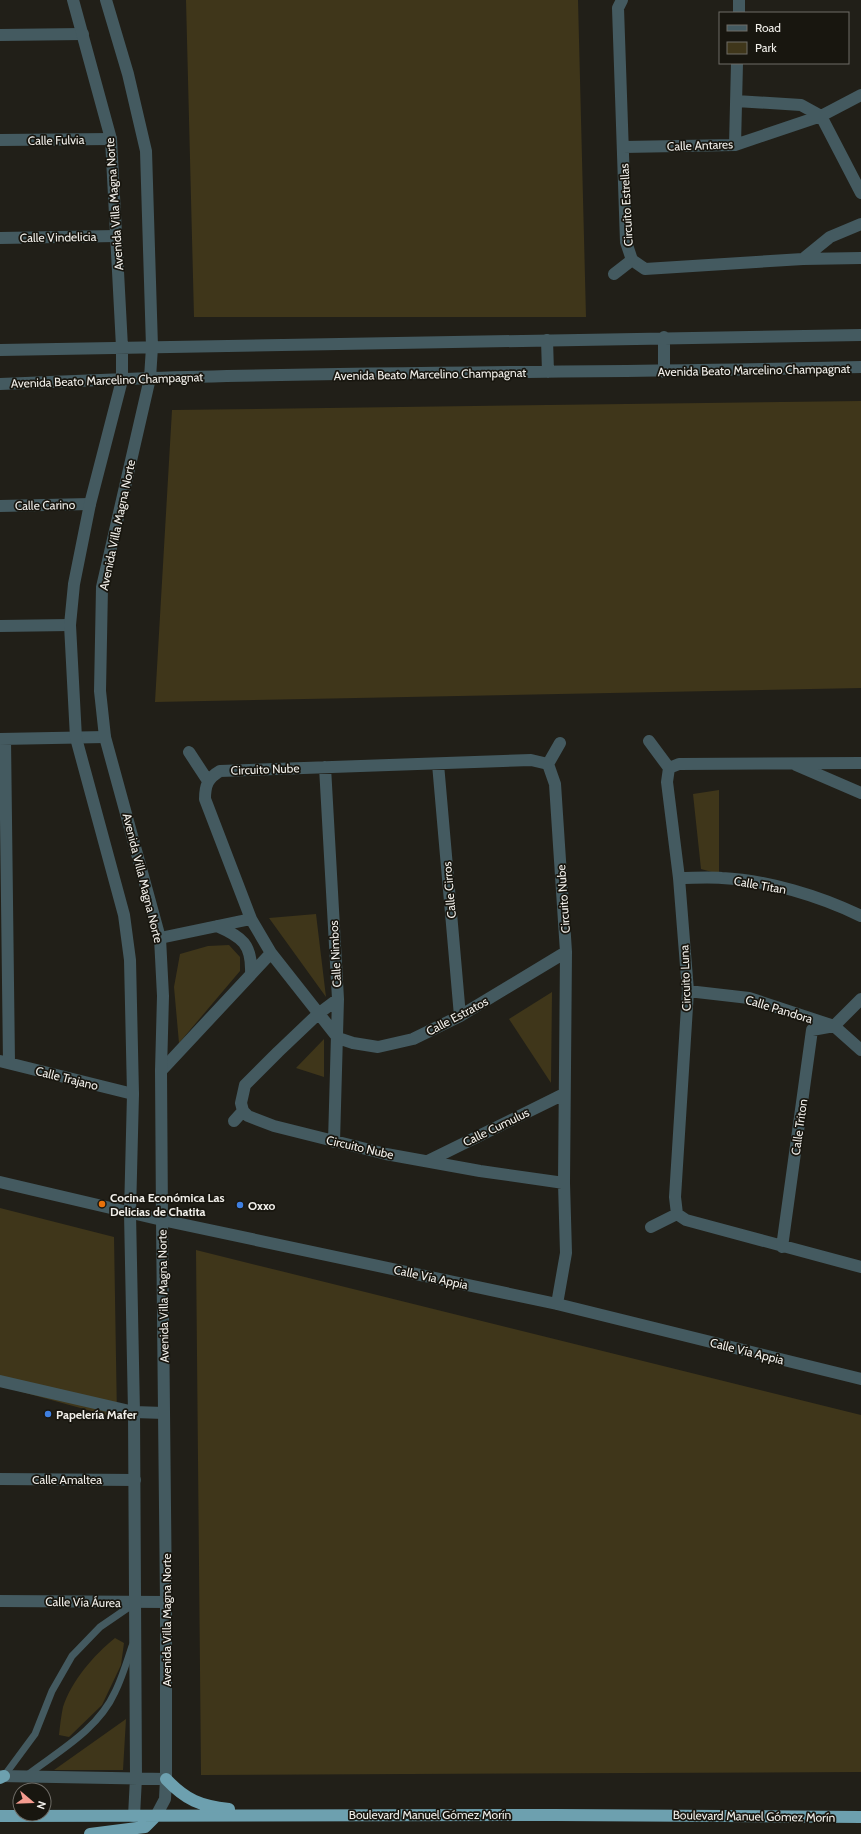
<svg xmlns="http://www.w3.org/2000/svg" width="861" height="1834" font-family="Cabin,sans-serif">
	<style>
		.green { fill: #3f361a }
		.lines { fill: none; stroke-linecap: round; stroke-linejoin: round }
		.service { stroke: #445a60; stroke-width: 7 }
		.minor { stroke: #445a60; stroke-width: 12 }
		.tertiary { stroke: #445a60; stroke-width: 12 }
		.trunk { stroke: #6da0af; stroke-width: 12 }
		.food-dot { fill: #e8710a; stroke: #18160f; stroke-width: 1.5 }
		.shop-dot { fill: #3f7fe0; stroke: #18160f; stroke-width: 1.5 }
		.labels { text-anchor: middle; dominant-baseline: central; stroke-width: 3.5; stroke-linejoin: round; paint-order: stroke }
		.street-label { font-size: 12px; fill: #f1efea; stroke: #18160f }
		.poi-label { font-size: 12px; font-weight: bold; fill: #f1efea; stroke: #18160f; text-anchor: start }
	</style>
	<rect width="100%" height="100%" fill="#211f18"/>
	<path class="green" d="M186,0h392l8,317h-392z
		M861,401v287l-706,14 17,-292z
		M719,790v84l-18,-5 -8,-75z
		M316,914l10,83 -57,-79z
		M229,945l11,12v14l-61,72 -5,-56 6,-33 28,-8z
		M552,992l-1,91 -42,-64z
		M324,1039v38l-28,-9z
		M0,1208l114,29 3,181 -117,-32z
		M196,1250l665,165v357l-660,3z
		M115,1638l9,5 -3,22 -19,40 -33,32 -10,-2c1,-9 2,-19 4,-28 9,-27 31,-52 52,-69z
		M126,1719l-3,51h-69z"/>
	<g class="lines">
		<path class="service" d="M4,1776l31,-42 17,-43 20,-35 28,-29 35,-24
			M26,1776c31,-24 72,-46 89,-84 7,-14 12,-31 17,-46"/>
		<path class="minor" d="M622,0l-4,8 8,234 6,18 13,9 158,-10 58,-1
			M739,13v-13
			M0,35l83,-1
			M736,101l65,4 20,11 40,77
			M0,140l111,-1
			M735,145l2,-82
			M623,147l112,-2 86,-29 40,-21
			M0,238l116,-2
			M803,259l27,-22 31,-13
			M614,274l18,-14
			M0,506l90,-2
			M0,626l70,-1
			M0,739l105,-2
			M5,739l4,324
			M649,741l20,27
			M189,752l19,29
			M438,764l22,252
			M548,764l-17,-4 -311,11c-12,7 -15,14 -15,28l46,120 20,34 67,85 15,5 25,4 35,-8 47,-23 106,-64
			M548,764l7,20 11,168 -2,231 2,70 -9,51
			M548,764l12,-21
			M796,765l65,28
			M325,767l13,232 -4,143
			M669,768l-2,14 12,96 9,113 -13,206 2,17 9,6 175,47
			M669,768l10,-4 182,-1
			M679,878c14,0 29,-1 43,0 45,2 98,18 139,38
			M217,926c25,11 35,18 34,47
			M160,938l91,-19
			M688,991l61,7 85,28 27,24
			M338,999l-20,15 -40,38 -33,33 -4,18 2,8 5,5 26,10 112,28 94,17 84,12
			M0,1061l133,33
			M161,1071l110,-118
			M234,1121l9,-10
			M428,1161l136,-67
			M0,1182l162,38 395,84 304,75
			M651,1227l26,-13
			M782,1247l30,-217 22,-4 27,-27
			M0,1381l134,31 30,1
			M0,1479l135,1
			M0,1601l166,1"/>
		<path class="tertiary" d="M73,0l38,139 11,208v33l-32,124 -16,80 -4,41 6,113 48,177 6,45 3,134 -3,119 4,199 2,366 -2,38
			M106,0l22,74 18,77 6,196 -2,31 -48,209 -2,104 5,46 55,201 3,58 -2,75 1,149 4,382v177l-1,20 -9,17
			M547,340l1,32
			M0,350l861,-15
			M664,372v-35
			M0,384c50,-2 101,-4 151,-6 237,-7 474,-5 710,-11
			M0,1776l166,3"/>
		<path class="trunk" d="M0,1778l4,-2
			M166,1779c20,21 34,27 63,30
			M0,1816l556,-1 305,2
			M90,1834l55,-7 11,-11"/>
	</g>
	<circle class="food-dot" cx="102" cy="1204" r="4"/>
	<g class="shop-dot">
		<circle cx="240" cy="1205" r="4"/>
		<circle cx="48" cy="1414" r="4"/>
	</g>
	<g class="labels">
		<g class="street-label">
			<text transform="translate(56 140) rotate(-1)">Calle Fulvia</text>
			<text transform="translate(700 145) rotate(-2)">Calle Antares</text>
			<text transform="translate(114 204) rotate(-94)">Avenida Villa Magna Norte</text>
			<text transform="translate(626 205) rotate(-93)">Circuito Estrellas</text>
			<text transform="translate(58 237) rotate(-1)">Calle Vindelicia</text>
			<text transform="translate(754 370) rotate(-1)">Avenida Beato Marcelino Champagnat</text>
			<text transform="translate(430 374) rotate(-1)">Avenida Beato Marcelino Champagnat</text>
			<text transform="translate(107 380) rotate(-2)">Avenida Beato Marcelino Champagnat</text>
			<text transform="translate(45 505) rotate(-1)">Calle Carino</text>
			<text transform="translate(117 525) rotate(-78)">Avenida Villa Magna Norte</text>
			<text transform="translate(265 769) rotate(-2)">Circuito Nube</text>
			<text transform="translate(143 878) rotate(76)">Avenida Villa Magna Norte</text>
			<text transform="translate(760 885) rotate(10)">Calle Titan</text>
			<text transform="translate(449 890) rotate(-95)">Calle Cirros</text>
			<text transform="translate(563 899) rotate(-94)">Circuito Nube</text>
			<text transform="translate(335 954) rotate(-93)">Calle Nimbos</text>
			<text transform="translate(685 978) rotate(-92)">Circuito Luna</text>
			<text transform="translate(779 1009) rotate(17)">Calle Pandora</text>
			<text transform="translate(457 1016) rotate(-28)">Calle Estratos</text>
			<text transform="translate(67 1078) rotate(14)">Calle Trajano</text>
			<text transform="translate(496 1127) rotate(-26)">Calle Cumulus</text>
			<text transform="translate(799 1127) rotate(-82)">Calle Triton</text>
			<text transform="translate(360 1147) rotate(13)">Circuito Nube</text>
			<text transform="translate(431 1277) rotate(12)">Calle Vía Appia</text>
			<text transform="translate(163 1296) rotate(-91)">Avenida Villa Magna Norte</text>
			<text transform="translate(747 1351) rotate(14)">Calle Vía Appia</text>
			<text x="67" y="1479">Calle Amaltea</text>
			<text transform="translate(83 1602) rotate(1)">Calle Vía Áurea</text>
			<text transform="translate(166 1620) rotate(-90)">Avenida Villa Magna Norte</text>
			<text x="430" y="1814">Boulevard Manuel Gómez Morín</text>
			<text transform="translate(754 1816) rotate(1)">Boulevard Manuel Gómez Morín</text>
		</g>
		<g class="poi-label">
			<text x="110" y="1197">Cocina Económica Las<tspan x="110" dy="14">Delicias de Chatita</tspan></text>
			<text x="248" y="1205">Oxxo</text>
			<text x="56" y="1414">Papelería Mafer</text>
		</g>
	</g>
	<rect x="719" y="12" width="130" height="52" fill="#18160f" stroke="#6f6d67"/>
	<rect x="727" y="25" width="20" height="6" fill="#445a60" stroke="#6f6d67"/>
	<text x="755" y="32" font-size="12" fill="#f1efea">Road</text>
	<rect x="727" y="42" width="20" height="12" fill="#3f361a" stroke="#6f6d67"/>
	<text x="755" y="52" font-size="12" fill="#f1efea">Park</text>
	<g transform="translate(32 1802) rotate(109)"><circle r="19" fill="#18160f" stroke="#6f6d67"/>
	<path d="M0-3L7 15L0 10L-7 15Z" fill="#f59c90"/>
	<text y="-6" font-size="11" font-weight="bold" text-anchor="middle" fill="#f1efea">N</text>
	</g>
</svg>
